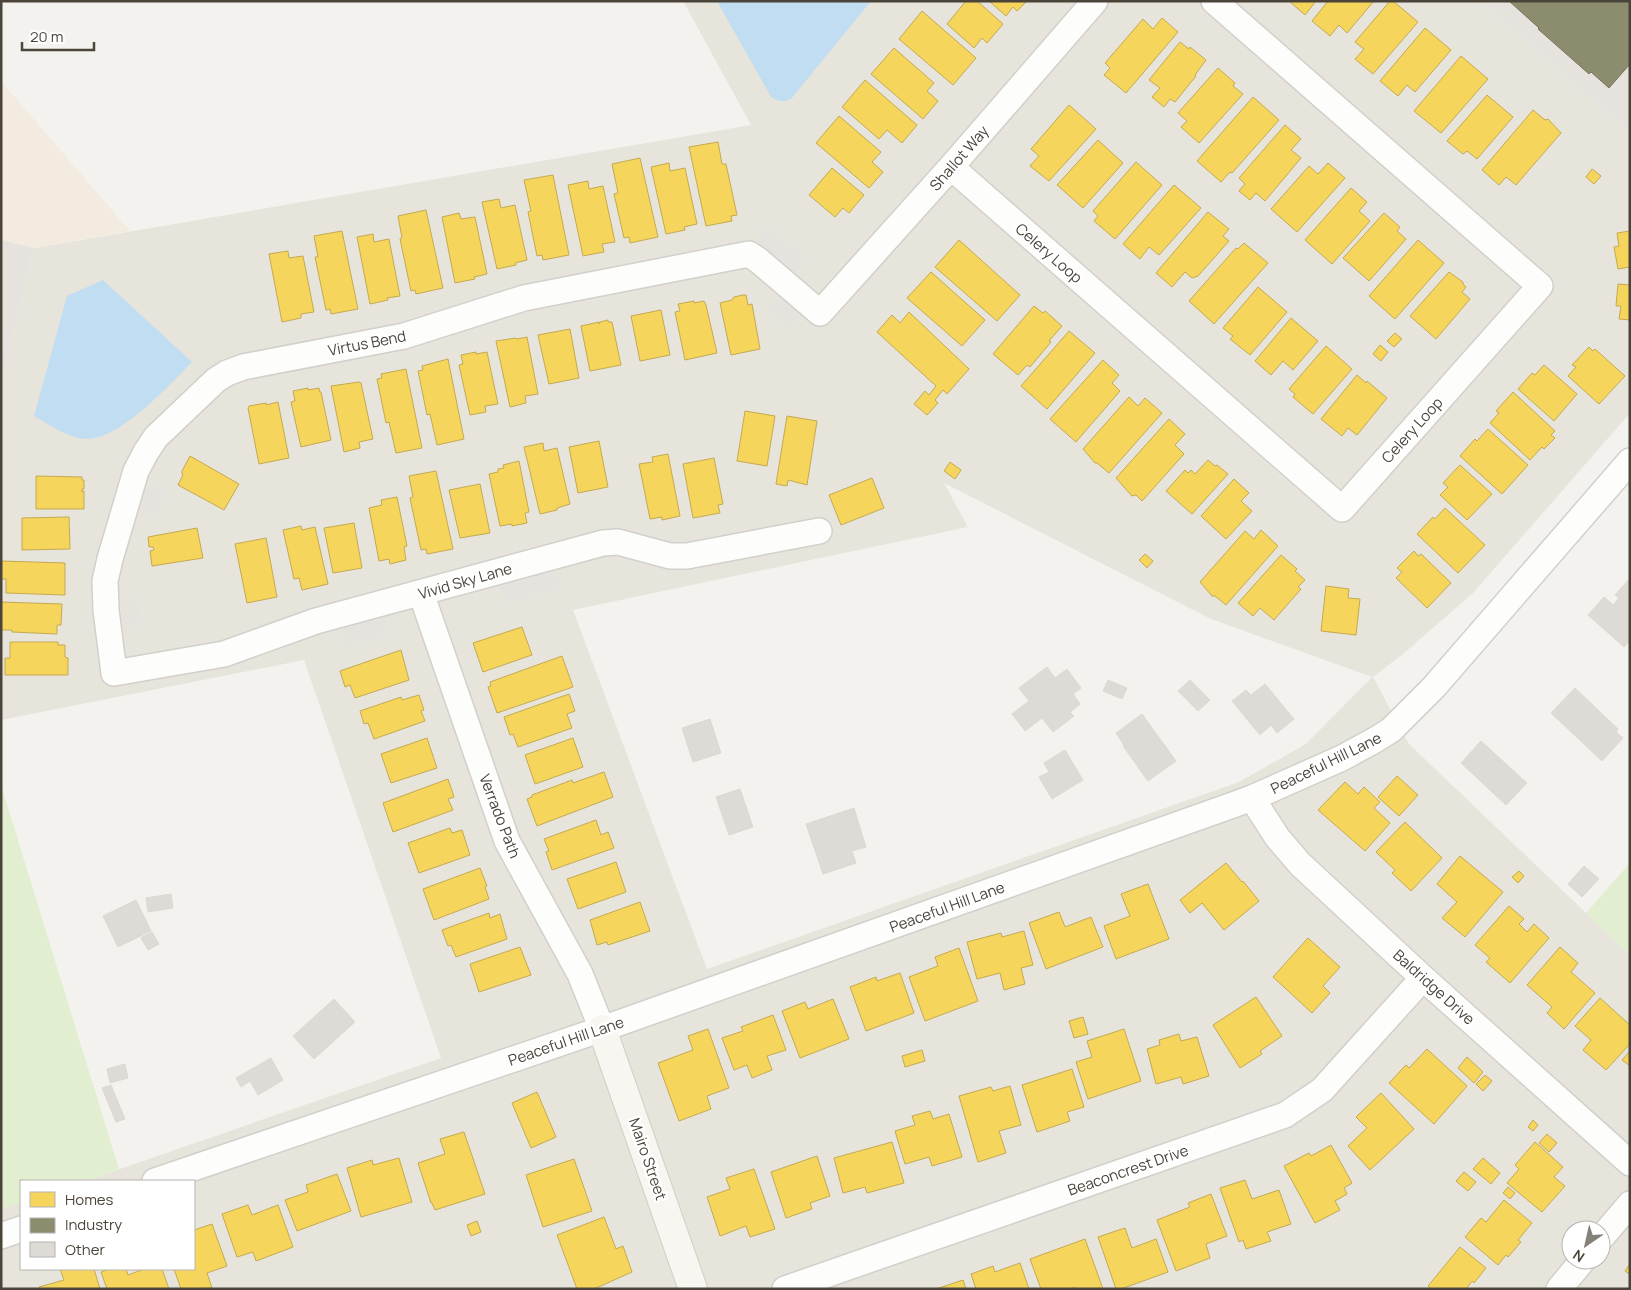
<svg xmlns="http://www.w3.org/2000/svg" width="1631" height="1290" font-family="Manrope,sans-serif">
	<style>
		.residential { fill: #e7e4dc; fill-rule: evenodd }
		.commercial { fill: #f3ebdf }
		.industrial { fill: #e6e2de }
		.green { fill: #e1eecf }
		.parking { fill: #e6e3df }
		.water { fill: #c0ddf1 }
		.homes { fill: #f6d55c; stroke: #c3aa52 }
		.industry { fill: #8c8c6e; stroke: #78765e }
		.building { fill: #dedbd6; stroke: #dcd9d4 }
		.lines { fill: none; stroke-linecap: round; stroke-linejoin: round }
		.street-casing { stroke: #d2d0cb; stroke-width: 28 }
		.secondary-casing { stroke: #d3cfc5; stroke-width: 30 }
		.street { stroke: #fdfdfc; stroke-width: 25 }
		.secondary { stroke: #f7f6f1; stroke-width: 28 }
		.labels { text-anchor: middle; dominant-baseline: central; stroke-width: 5; stroke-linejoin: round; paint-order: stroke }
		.street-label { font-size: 15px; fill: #4b4439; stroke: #fff }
	</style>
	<rect width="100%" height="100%" fill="#f4f2ee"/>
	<path class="residential" d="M683,1h797l150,132v280l-157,180 -70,61 -30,23 36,67 221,211v334h-1629v-79l20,-7v66h173v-88h-109l356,-123 -137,-398 -303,60v-333l33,-139 717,-123zM944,483l267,136 161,58 -66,67 -67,38 -532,187 -134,-359 395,-83zM1571,1230h30v30h-30z"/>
	<path class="commercial" d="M1,81l129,150 -96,17 -33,-8z"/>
	<path class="industrial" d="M1480,1h150v132z
		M1,240l33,8 -33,139z"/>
	<path class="green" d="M1,785l118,384 -34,12h-64v22l-20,7z
		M1630,863v92l-44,-42z"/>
	<path class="parking" d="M768,226l38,32 -12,15 -38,-33z
		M779,296l23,21 -13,14 -23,-20z
		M149,484l18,6 -10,29 -18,-6z
		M555,569l6,19 -57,16 -6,-19z
		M140,596l1,30h-20l-1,-29z
		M385,618l5,17 -46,12 -5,-17z"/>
	<path class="water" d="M717,1h154l-80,98c-8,4 -13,2 -20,-2z
		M103,280l89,82c-24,24 -70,76 -105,77 -17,0 -39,-15 -53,-23l33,-120z"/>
	<path class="homes" d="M966,1h11l26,23 -16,19 -5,-5 -8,10 -27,-24z
		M989,1h38l-10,10 -4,-4 -7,9z
		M1289,1h27l-11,14z
		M1328,1h46l-27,32 -8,-8 -9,11 -18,-15z
		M1390,1h3l25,21 -45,52 -18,-15 9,-10 -9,-7z
		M922,11l54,47 -23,27 -54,-46z
		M1162,18l16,14 -52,61 -22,-18 6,-7 -5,-5 38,-44 10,10z
		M1425,28l26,22 -36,42 -8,-7 -9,11 -18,-15z
		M1180,42l9,7 1,-2 16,13 -11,15 1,1 -21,26 -5,-3 -6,8 -12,-10 8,-9 -11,-8z
		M894,48l40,35 -7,8 11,10 -15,18 -52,-45z
		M1461,56l27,23 -47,54 -27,-22z
		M1218,68l17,15 -2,3 10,8 -44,49 -18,-16 6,-6 -9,-8z
		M865,80l52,45 -15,18 -15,-13 -8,9 -37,-32z
		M1487,95l26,22 -36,42 -10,-8 -4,3 -16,-13z
		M1253,97l26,23 -47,53 -2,-1 -9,10 -24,-21z
		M1069,105l27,24 -47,52 -19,-15 9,-10 -8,-7z
		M1533,110l12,10 3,-1 13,14 -45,52 -10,-8 -7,8 -17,-15z
		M839,116l42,36 -9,10 11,10 -14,16 -53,-45z
		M1285,125l16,14 -10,11 10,8 -36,43 -9,-8 -6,7 -11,-9 6,-7 -6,-6z
		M1098,140l25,23 -40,45 -26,-23z
		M718,142l4,22h4l11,51 -6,1 1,5 -26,5 -17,-79z
		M640,158l18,79 -28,6 -1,-6 -5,1 -10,-44 4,-1 -6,-29z
		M1136,162l26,23 -47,54 -21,-18 4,-5 -5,-5z
		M669,163l1,8 15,-3 12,56 -13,3 1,3 -19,4 -15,-67z
		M1328,163l17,15 -48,54 -26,-23 38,-43 9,8z
		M832,168l32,27 -15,18 -6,-5 -8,9 -26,-22z
		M1592,169l9,7 -7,8 -8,-7z
		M553,175l16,80 -26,5 -1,-5 -5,1 -9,-44 3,-1 -7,-31z
		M588,181l1,8 14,-3 12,56 -13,2 2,8 -21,4 -15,-71z
		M1174,185l27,23 -42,47 -10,-8 -9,12 -17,-15z
		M1351,188l16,14 -8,9 11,10 -38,43 -27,-24z
		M499,199l2,9 14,-3 12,55 -12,3 1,2 -19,4 -15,-67z
		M426,210l17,78 -27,6 -1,-4 -4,1 -11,-52 2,-1 -4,-22z
		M1208,212l21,17 -6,7 6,5 -31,35 -6,2 -7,-6 -13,15 -16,-14z
		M459,213l2,6 14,-2 12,57 -13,3 1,2 -20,4 -13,-66z
		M1384,213l16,14 -3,4 9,8 -37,42 -26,-23z
		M342,231l16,78 -27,5 -1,-5 -4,1 -11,-53h3l-4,-21z
		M1630,231v36l-12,2 -4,-22 5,-1 -2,-13z
		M373,234l1,8 15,-3 11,57 -13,2 1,2 -18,4 -13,-67z
		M959,240l61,55 -23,26 -62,-54z
		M1418,240l26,23 -49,56 -26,-23z
		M1244,243l24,20 -54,61 -25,-23 47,-53 2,1z
		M288,251l1,7 14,-2 11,56 -13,2v4l-19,4 -13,-68z
		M931,272l54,48 -23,26 -55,-48z
		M1449,272l14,10v2l3,3 -4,5 8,7 -34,40 -26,-23z
		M1618,284l12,1v35l-11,-1 2,-13h-5z
		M1258,287l29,25 -37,43 -20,-16 3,-3 -10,-8z
		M743,295h3l2,10 4,-1 8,45 -29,6 -11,-52 12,-3 2,-3z
		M694,301v2l10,-2 2,4 11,48 -32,7 -10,-48 5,-1 -2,-7z
		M1034,306l9,7 2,-2 17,15 -13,15 2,1 -21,25 -3,-2 -9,10 -25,-21z
		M661,310l9,45 -30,6 -9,-45z
		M909,312l60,57 -22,25 -4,-4 -8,10 3,3 -11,12 -13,-11 11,-13 4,4 7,-9 -59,-54 15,-17 8,8z
		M1291,318l27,23 -25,29 -10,-9 -12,14 -16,-14z
		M608,320v2h4l9,43 -31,6 -9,-45 18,-4v2l1,-2z
		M570,329l9,49 -30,6 -11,-49z
		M1069,331l26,22 -48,56 -26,-23z
		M1395,333l7,6 -8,8 -7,-6z
		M527,337l11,57 -13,2 1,7 -16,4 -14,-66 20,-3 1,1z
		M1380,345l8,7 -7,9 -8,-7z
		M1326,346l26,23 -39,45 -20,-17 2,-3 -6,-5z
		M1589,347l4,4 2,-2 30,27 -26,28 -31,-28 8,-9 -4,-2z
		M476,352v2l11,-2 11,52 -13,2 1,6 -16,3 -11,-50 4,-1 -2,-9z
		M448,359l16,80 -27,6 -7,-31 -3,1 -9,-44 5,-1 -1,-4z
		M1103,360l16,15 -7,8 8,8 -44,51 -26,-23z
		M1544,365l33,29 -23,27 -36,-32 14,-16 3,2z
		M406,369l16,79 -26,5 -7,-31 -3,1 -9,-44 5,-1 -1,-4z
		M1357,375l9,8 1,-2 20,17 -30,37 -9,-7 -6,8 -21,-17z
		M359,382l2,1 12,56 -14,3 1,6 -16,4 -13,-66z
		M308,388v2l11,-2 1,4h1l10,48 -30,7 -10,-45 4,-1 -2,-10z
		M1513,392l42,39 -4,4 4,3 -11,11 -2,-2 -12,13 -40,-37 9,-10 -3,-2z
		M1129,397l9,9 7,-8 17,15 -53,60 -12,-10h-2l-12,-14z
		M278,402l11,56 -30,6 -11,-56 1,-2 17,-3v2z
		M745,411l30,5 -8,50 -30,-5z
		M787,416l30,5 -10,64 -19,-5 -1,6 -11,-2z
		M1169,419l16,15 -10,11 9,9 -42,47 -6,-6 -4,1 -16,-18z
		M1488,429l40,36 -26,29 -42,-38 15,-17 2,2z
		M599,441l9,46 -30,6 -9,-46z
		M543,443l1,8 13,-3 13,56 -13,4v2l-17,4 -16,-67z
		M668,454l12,62 -18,4v-3l-12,2 -11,-55 14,-2 -1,-5z
		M190,456l49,28 -15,26 -46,-25 5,-10 -1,-1v-3z
		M714,458l9,46 -5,1 2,8 -27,5 -10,-54z
		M1208,460l7,6 2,-1 11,9 -36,40 -26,-23 19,-21 3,3 3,-3 4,4z
		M519,461l10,51 -4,1 2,10 -15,3v-2l-12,2 -11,-52 9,-2v-3l6,-1 -1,-3z
		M950,462l11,8 -6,9 -11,-8z
		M1460,465l32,29 -25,26 -27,-25 8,-8 -5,-4z
		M436,471l17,78 -26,5 -1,-5 -5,1 -11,-52 3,-1 -4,-21z
		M36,476l46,1v3h2v9h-2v3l2,-1v18h-48z
		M872,478l12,30 -43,17 -12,-30z
		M1234,479l15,14 -8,8 11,10 -26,28 -25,-23z
		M480,484l10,49 -30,5 -11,-48z
		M397,497l10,49 -3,1 2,13 -16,4 -1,-5 -10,2 -10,-53 13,-3 -1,-5z
		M1445,508l40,37 -27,28 -41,-39 16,-17 2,2z
		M69,517l1,32 -48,1v-32z
		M354,523l8,45 -29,5 -9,-45z
		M301,526l1,4 13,-3 13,57 -26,6 -3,-12 -5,1 -11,-49z
		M197,528l6,30 -51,8 -2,-15 4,-1 -1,-3h-4l-1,-10z
		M1261,530l17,16 -52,59 -11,-9h-3l-12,-14 45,-51 9,8z
		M266,538l11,59 -30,6 -12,-59z
		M1414,551l4,5 3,-2 30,29 -24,25 -31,-30 6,-6 -5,-4z
		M1145,554l8,7 -6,7 -8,-8z
		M1281,555l16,14 -2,2 10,9 -7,7 3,2 -27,31 -14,-12 -7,8 -15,-13z
		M1,561l64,2v32l-59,-2v-14h-5z
		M1326,586l23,3 -1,9 12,1 -4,36 -35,-4z
		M1,602l61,2 -1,21h-4v9l-45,-2v-2h-11z
		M522,627l10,28 -49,17 -10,-29z
		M10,642h48v3h7v12l3,1v17h-63v-17h5z
		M401,650l8,30 -54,18 -5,-13 -5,2 -5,-16z
		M562,656l11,31 -76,26 -9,-26 3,-1 -1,-4z
		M569,694l6,17 -8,3 5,14 -54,19 -5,-13 -3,1 -6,-18z
		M419,695l5,15 -3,1 4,10 -51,18 -6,-16 -4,1 -4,-13 41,-14 1,3z
		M427,738l10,30 -46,15 -10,-29z
		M573,738l10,29 -48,17 -10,-29z
		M604,772l9,25 -76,29 -10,-27 5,-2v-2l40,-15 1,3z
		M1397,776l21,19 -19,21 -21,-19z
		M448,779l6,18 -6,2 5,11 -60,22 -10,-29z
		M1345,782l13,12 6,-7 16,15 -6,6 16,15 -25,28 -47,-41z
		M596,820l5,15 7,-3 6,16 -62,22 -6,-18 3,-1 -5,-12z
		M1405,822l37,36 -31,33 -19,-18 3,-3 -19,-18z
		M450,828l2,5 10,-3 8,25 -51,18 -11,-30z
		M1460,856l43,36 -38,45 -23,-19 15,-16 -20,-18z
		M616,862l10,30 -48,17 -11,-30z
		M1226,863l16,19 1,-1 16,20 -35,29 -22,-27 -12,10 -10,-13z
		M480,868l7,18 -2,1 4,12 -55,21 -11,-31z
		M1519,871l5,5 -6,7 -6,-6z
		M1148,884l21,55 -53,20 -12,-33 26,-10 -9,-22z
		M640,902l10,29 -42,14 -1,-3 -10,3 -7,-25z
		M1509,906l15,13 -5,5 8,8 7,-8 15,14 -39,45 -24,-21 4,-4 -15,-13z
		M1059,912l6,15 26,-10 12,30 -57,22 -17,-46z
		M489,913l1,5 10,-4 7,25 -51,18 -5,-12 -3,1 -6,-16z
		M1024,931l9,34 -12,3 4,16 -21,6 -4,-17 -23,6 -10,-37 34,-9 1,4z
		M1308,938l32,29 -17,19 7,7 -18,20 -39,-36z
		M520,947l11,28 -52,17 -9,-28z
		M1560,947l18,16 -7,9 24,21 -31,36 -17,-16 5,-6 -25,-22z
		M959,948l19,53 -53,20 -16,-44 29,-11 -3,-9z
		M900,973l14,40 -48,18 -16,-44 26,-10 1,4z
		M1256,997l26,39 -22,15 2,3 -22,14 -27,-43z
		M1600,998l30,27v19l-24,26 -23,-20 8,-10 -16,-14z
		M833,999l16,40 -49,19 -18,-47 23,-9 3,7z
		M773,1015l13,35 -19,6 5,14 -20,8 -5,-13 -13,5 -12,-32 21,-7 -2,-4z
		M1083,1017l5,17 -14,4 -5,-17z
		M708,1029l21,59 -22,8 4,13 -32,12 -21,-58 35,-13 -5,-14z
		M1124,1029l17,52 -53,18 -12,-37 16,-5 -5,-16z
		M1179,1034l2,7 16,-4 12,39 -26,8 -2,-7 -25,7 -9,-35 13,-4 -1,-5z
		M1427,1049l40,37 -33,38 -45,-41 17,-18 3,3z
		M922,1050l3,11 -20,6 -3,-11z
		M1630,1051v15l-8,-6z
		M1467,1057l16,15 -9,11 -16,-15z
		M1072,1069l12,38 -17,5 3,9 -33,11 -15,-47z
		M1485,1075l7,6 -9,10 -7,-7z
		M1010,1086l11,39 -22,6 7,22 -28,9 -19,-66 32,-9 2,4z
		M537,1092l19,45 -25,11 -19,-45z
		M1381,1093l33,36 -44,41 -22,-24 19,-18 -11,-11z
		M930,1111l3,8 16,-5 13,43 -30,9 -3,-9 -24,7 -10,-33 20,-6 -3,-9z
		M1533,1120l5,5 -5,6 -5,-4z
		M464,1132l21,62 -50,16 -3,-7h-1l-13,-40 27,-9 -5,-15z
		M1547,1134l10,9 -8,9 -10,-9z
		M892,1142l12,41 -37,10 -2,-6 -22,6 -9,-35z
		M1535,1142l28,25 -9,10 11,9 -23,26 -35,-29 12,-14 -4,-4z
		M1331,1145l21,38 -8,5 3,6 -12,7 5,9 -25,13 -31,-57 25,-13 2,3z
		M817,1156l13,40 -20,7 2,6 -26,9 -15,-46z
		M399,1158l13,44 -51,15 -14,-49 25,-8 1,5z
		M1483,1158l17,15 -9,11 -18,-15z
		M574,1159l18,52 -49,16 -17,-52z
		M754,1169l21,60 -25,8 -4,-11 -26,10 -13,-39 23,-8 -4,-11z
		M1464,1172l12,10 -8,9 -12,-10z
		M337,1174l14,37 -54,20 -12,-31 23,-8 -2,-7z
		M1245,1180l7,19 27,-9 12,34 -24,8 4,9 -25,8 -3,-9 -4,2 -19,-54z
		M1508,1187l7,6 -5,6 -7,-6z
		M1211,1194l16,42 -21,8 4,14 -34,13 -19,-51 33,-13 -2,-4z
		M1504,1200l28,23 -14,17 3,2 -13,15 -2,-2 -8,10 -33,-28 16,-19 5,4z
		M248,1205l4,10 26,-10 15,42 -37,14 -3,-9 -16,5 -15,-43z
		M604,1217l12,32 7,-3 9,26 -38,17h-17l-20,-54z
		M477,1221l4,11 -10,4 -4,-11z
		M212,1224l15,42 -20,7 5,15 -31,1 -7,-20h20v-39z
		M1125,1228l7,20 24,-9 12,33 -47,17h-5l-18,-52z
		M1085,1239l18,50h-28l-1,-2 -3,2h-30l-11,-30z
		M1460,1247l26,21 -12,15 -2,-2 -6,8h-35l-3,-3z
		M1020,1263l9,26h-53l-5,-15 22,-8 2,6z
		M1630,1264v10l-5,-3z
		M60,1269h34l6,20h-60l-1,-2 25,-7z
		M109,1269h17l2,6 16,-6h18l7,20h-62l-6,-17z
		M963,1280l3,9h-30z"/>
	<path class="industry" d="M1509,1h121v63l-21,24 -18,-16 -2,2 -51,-45 1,-1z"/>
	<path class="building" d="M1630,578v52l-2,1 2,2v7l-6,7 -36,-32 16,-18 9,8 6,-7 -4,-3z
		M1047,667l8,11 12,-9 14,19 -8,6 7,10 -10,8 4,4 -21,16 -11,-14 -17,13 -13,-17 17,-13 -10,-13z
		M1108,680l19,8 -5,11 -19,-8z
		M1190,680l20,20 -12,11 -20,-20z
		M1265,684l29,35 -17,14 -6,-8 -11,10 -28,-34 14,-11 5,5z
		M1575,688l43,41 -2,3 7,6 -21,23 -51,-48z
		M1142,714l34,47 -28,20 -25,-35 1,-1 -8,-12z
		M710,719l11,34 -28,9 -11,-34z
		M1481,741l46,42 -21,22 -45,-42z
		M1065,750l18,30 -31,19 -13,-22 10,-5 -5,-9z
		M740,789l13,38 -24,8 -13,-38z
		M854,808l12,39 -14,4 4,12 -33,11 -17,-50z
		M1584,866l15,13 -17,18 -14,-13z
		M171,894l2,14 -25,4 -2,-14z
		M136,900l15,31 -33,16 -15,-31z
		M152,932l7,12 -11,6 -7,-12z
		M334,999l21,23 -41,37 -21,-23z
		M271,1058l12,22 -25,15 -8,-14 -9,6 -5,-9z
		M125,1064l3,14 -18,5 -3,-14z
		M111,1085l14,34 -9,3 -14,-34z"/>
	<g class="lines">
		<g class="street-casing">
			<path id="street" d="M951,167l391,342 198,-223 -326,-285
				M819,531l-132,25h-17l-52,-14 -15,1 -287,78 -92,33 -110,19 -8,-63 -1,-29 5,-22 26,-88 10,-19 10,-15 60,-57 11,-7 16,-6 161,-31 120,-38 225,-44 9,6 62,53 131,-146 144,-166
				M421,593l86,248 73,133 22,55
				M1252,798l25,39 23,27 123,114 207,185
				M155,1181l447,-152 628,-223 22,-8 90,-40 33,-18 16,-10 43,-43 196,-226
				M1,1236l20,-7
				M1601,1238l29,-34
				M785,1289l500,-174 37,-25 101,-112
				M1559,1289l24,-29"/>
		</g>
		<g class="secondary-casing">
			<path id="secondary" d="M602,1029l91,260"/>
		</g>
		<use href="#street" class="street"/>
		<use href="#secondary" class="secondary"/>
	</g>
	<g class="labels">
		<g class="street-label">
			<text transform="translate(959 158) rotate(-49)">Shallot Way</text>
			<text transform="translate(1049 253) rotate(41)">Celery Loop</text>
			<text transform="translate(367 343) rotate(-11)">Virtus Bend</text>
			<text transform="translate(1412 430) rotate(-48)">Celery Loop</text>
			<text transform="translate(465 581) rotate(-16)">Vivid Sky Lane</text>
			<text transform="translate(1326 763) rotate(-26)">Peaceful Hill Lane</text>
			<text transform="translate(500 816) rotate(69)">Verrado Path</text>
			<text transform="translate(947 907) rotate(-20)">Peaceful Hill Lane</text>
			<text transform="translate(1434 987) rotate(42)">Baldridge Drive</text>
			<text transform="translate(566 1041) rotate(-19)">Peaceful Hill Lane</text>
			<text transform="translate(648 1159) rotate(71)">Mairo Street</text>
			<text transform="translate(1128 1170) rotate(-19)">Beaconcrest Drive</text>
		</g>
	</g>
	<rect width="1631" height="1290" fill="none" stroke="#4b4439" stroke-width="5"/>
	<rect x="20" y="1180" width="175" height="90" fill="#ffffff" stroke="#b7b4b0"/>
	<rect x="30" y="1192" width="25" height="15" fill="#f6d55c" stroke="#b7b4b0"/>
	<text x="65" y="1205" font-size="15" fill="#4b4439">Homes</text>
	<rect x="30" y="1218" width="25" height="15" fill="#8c8c6e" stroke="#b7b4b0"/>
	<text x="65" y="1230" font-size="15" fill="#4b4439">Industry</text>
	<rect x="30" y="1242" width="25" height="15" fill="#dedbd6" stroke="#b7b4b0"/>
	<text x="65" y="1255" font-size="15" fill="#4b4439">Other</text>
	<g transform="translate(1586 1245) rotate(214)"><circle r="24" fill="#ffffff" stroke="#b7b4b0"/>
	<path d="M0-4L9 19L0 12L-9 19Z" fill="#868178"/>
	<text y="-8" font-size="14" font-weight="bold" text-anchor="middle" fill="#4b4439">N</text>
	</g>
	<path d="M22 42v8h72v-8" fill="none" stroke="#4b4439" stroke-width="2.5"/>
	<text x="30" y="42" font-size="15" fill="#4b4439" stroke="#ffffff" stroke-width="4" paint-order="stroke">20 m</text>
</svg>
